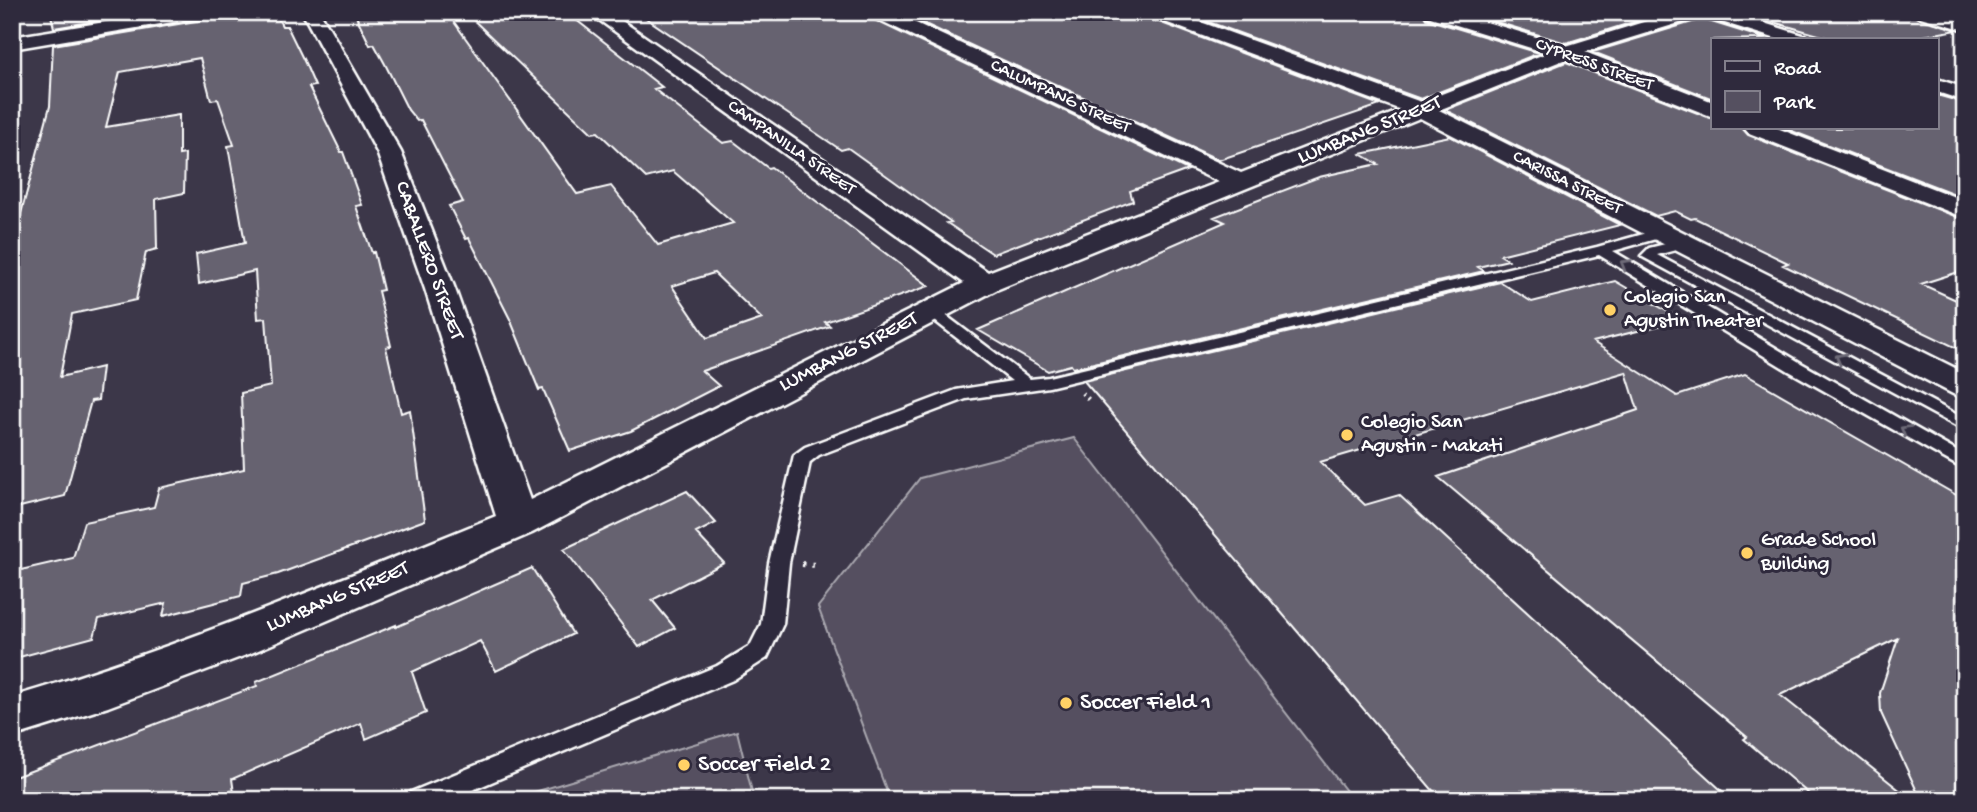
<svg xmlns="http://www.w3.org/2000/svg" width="1977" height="812" font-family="'Gochi Hand',sans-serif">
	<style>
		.green { fill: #555060; stroke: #aaa8b0; stroke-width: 2 }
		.building { fill: #666270; stroke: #fff; stroke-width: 2; fill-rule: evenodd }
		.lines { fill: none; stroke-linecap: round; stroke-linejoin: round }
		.service-casing { stroke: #fff; stroke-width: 5 }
		.minor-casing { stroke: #fff; stroke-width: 5 }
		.path-far1 { stroke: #fff; stroke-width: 4.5; stroke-dasharray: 2 5; stroke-linecap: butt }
		.path { stroke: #fff; stroke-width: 6; stroke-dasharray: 2.5 7; stroke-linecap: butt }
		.service { fill: #2f2a3d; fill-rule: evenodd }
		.minor { fill: #2f2a3d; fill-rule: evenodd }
		.oneway { stroke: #6d6a77 }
		.poi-dot { fill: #ffd166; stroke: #2f2a3d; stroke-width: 2.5 }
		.labels { text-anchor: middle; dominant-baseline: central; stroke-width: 6; stroke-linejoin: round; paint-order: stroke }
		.far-street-label { font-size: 18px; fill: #fff; stroke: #2f2a3d }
		.street-label { font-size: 21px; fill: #fff; stroke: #2f2a3d }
		.poi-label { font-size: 21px; fill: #fff; stroke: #2f2a3d; text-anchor: start }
		.near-poi-label { font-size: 24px; fill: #fff; stroke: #2f2a3d; text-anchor: start }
	</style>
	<rect width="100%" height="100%" fill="#3c3749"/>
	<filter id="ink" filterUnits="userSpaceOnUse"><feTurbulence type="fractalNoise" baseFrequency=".0143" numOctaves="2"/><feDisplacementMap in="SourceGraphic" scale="14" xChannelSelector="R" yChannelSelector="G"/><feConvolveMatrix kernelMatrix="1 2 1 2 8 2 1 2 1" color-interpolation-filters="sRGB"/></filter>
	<g filter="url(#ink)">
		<path class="green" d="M1074,438l279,362h-463l-72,-193 102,-129z
			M737,731l17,69h-246z"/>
		<path class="building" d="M71,12h78l-95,16 -3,-13z
			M214,12h61l7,14h5l18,37 10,23 -6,1 32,65h2l19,53 -6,1 16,47 2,-1 9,38 -5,1 13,55 -5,1 15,66 9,-3 15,110 -147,54 -35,9 -2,13 -78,20 3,-13 -67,16 -5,18 -82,22v-87l61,-14 11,-36 70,-15 5,-19 85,-19 -3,-76 30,-7 -5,-68 -8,1 -3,-48 -56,13 -3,-30 49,-11 -17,-97 6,-1 -16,-46 -7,1 -11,-42 -80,14 -14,55 73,-12v40l6,-1 -1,39 -28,6 1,50 -11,3 -10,48 -64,14 -12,63 42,-10 -4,33 -7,1 -26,95 -53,13v-262l38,-141 3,-61 149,-25z
			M354,12h83l1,5 11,-2 128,179 34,-8 47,59 75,-22 -60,-52 -27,7 -48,-46 -6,1 -127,-121h101l96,75 -8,2 69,54 10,-2 35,27 3,-1 158,119 -104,36 5,4 -128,45 17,15 -88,45 -61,20 -27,-62 -4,1 -29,-71 -41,-81 -3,1 -17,-33 14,-4 -42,-82 -4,1 -9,-11 -23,-46 -11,-20 -4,1zM714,273l48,46 -55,19 -35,-52z
			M637,12h229l4,6 318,152 -58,21 3,10 -140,53 -46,-31 4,-1 -103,-74 -7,2z
			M899,12h245l4,6 232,87 -161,55z
			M1181,12h241l4,7 113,34 -118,46z
			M1463,12h203l-100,31z
			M1738,12h166l53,18 -56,10h-65z
			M1702,19l64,20 -53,1v59l-120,-47z
			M1566,62l147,57v9h29l6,7 217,85v50l-44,14 44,20v48l-182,-87 5,-2 -93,-45 -4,1 -16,-8 -19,5 -211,-106z
			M1937,95l28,8v95l-181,-70h153z
			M1450,136l170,89 -120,30 8,5 -30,7 6,4 -411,97 -2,-3 -23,6 -70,-41 247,-108 -11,-5 105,-40 59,-13 -17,-10z
			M1615,281l67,39 -89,22 84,54 68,-22 220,126v300h-44l-40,-87 -1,-20 18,-55 -118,57 132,105h-96l-72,-61 3,-2 -309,-260 200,-67 -12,-38 -306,90 45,43 34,-10 333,305h-291l-357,-419 416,-99 32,20z
			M687,491l29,32 -20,10 28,30 -72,37 23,28 -36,19 -75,-98z
			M532,568l41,66 -77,37 -16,-30 -68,31 14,41 -60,26 -5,-16 -129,56 3,21h-223v-22l245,-92 -1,-4 140,-57v2z"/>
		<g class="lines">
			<g class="service-casing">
				<path id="service" d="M1665,228l7,4 -2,3 -57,16 188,112 164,93v14l-176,-99 -190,-116 -550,132 -83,12 -147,56 -9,7 -21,101 -6,61 -16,34 -34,22 -284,120h-42l4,-8 306,-126 33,-20 11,-22 8,-61 25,-108 11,-8 151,-57 56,-9 -86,-67 -3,-3 3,-3h10l94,71 19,-2 548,-130z
					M1686,239l7,4 -2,3 -34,9 308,164v12l-324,-175 8,-8z"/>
			</g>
			<g class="minor-casing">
				<path id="minor" d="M167,12h44l-9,5 -190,32v-12z
					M302,12h18l81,140 54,137 75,211 434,-217 -376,-271h21l379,260 231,-90 -348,-166 -3,-4h24l349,161 160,-63 -252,-94 -3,-4h27l248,90 126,-49 -120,-37 -3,-4h29l113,34 110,-34h52l78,24 3,4h-29l-78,-24 -117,36 128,50v15l-147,-58 -127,51 526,263v24l-12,-3 -533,-276 -424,172 -464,243 -283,121 -141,53 -96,30v-40c166,-49 324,-116 484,-181l-71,-227 -48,-137z
					M1914,12h30l21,6v12l-48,-14z
					M1937,79l28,9v13l-28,-9z
					M1745,128h32l188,73v17l-216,-85z"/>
			</g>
			<path class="path-far1" d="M1082,393l7,7"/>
			<path class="path" d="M802,564l14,1"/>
			<use href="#service" class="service"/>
			<use href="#minor" class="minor"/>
		</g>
		<defs><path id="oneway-chevron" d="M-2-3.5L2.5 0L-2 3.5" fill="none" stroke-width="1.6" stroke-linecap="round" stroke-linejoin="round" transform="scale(1.75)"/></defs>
		<g class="oneway">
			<use href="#oneway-chevron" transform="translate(1625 264) rotate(-149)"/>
			<use href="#oneway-chevron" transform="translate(1840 358) rotate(-152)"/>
			<use href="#oneway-chevron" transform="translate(1905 430) rotate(-150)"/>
		</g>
	</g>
	<g class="poi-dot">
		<circle cx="1610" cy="310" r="7"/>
		<circle cx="1347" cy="435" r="7"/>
		<circle cx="1747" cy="553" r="7"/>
		<circle cx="1066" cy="703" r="7"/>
		<circle cx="684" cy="765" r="7"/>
	</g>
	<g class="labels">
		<g class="far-street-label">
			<text transform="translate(1594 65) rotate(20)">CYPRESS STREET</text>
			<text transform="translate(1060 97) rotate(25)">CALUMPANG STREET</text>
			<text transform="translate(791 148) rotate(35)">CAMPANILLA STREET</text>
			<text transform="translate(1567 183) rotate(27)">CARISSA STREET</text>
		</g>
		<g class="street-label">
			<text transform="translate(1370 131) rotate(-22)">LUMBANG STREET</text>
			<text transform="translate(428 261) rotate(70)">CABALLERO STREET</text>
			<text transform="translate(849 353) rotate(-27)">LUMBANG STREET</text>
			<text transform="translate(338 598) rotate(-23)">LUMBANG STREET</text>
		</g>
		<g class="poi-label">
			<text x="1624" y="298">Colegio San<tspan x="1624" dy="24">Agustin Theater</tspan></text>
			<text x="1361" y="423">Colegio San<tspan x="1361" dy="24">Agustin - Makati</tspan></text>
			<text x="1761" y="541">Grade School<tspan x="1761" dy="24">Building</tspan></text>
		</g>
		<g class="near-poi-label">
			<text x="1080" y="703">Soccer Field 1</text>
			<text x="698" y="765">Soccer Field 2</text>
		</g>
	</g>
	<rect width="1977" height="812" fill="none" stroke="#2f2a3d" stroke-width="42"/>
	<rect x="21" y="21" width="1935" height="770" fill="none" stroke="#fff" stroke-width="2.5" filter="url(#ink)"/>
	<rect x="1711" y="38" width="228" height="91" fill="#2f2a3d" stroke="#827f8b" stroke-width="2"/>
	<rect x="1725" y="61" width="35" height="10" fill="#2f2a3d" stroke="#827f8b" stroke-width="2"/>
	<text x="1774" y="74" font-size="21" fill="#ffffff">Road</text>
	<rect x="1725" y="91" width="35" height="21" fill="#555060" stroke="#827f8b" stroke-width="2"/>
	<text x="1774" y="108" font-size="21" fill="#ffffff">Park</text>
</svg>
